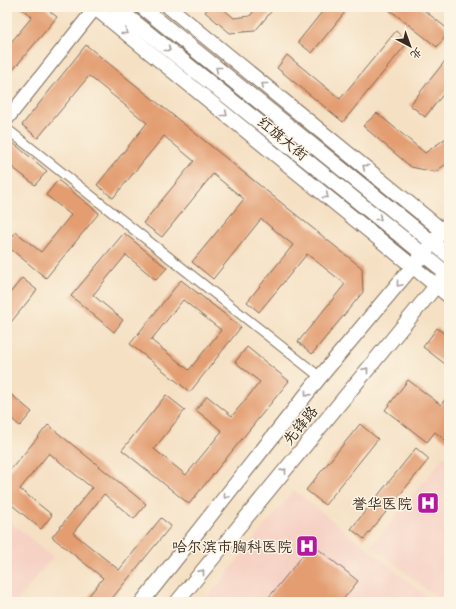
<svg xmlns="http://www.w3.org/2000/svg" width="456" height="609" font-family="'Patrick Hand','LXGW WenKai TC',sans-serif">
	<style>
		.built { fill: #f6d2c5 }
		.building { fill: #e39d71; fill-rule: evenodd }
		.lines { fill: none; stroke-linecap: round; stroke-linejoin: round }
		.street-casing { stroke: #7c6a58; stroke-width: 11 }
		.secondary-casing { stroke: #7c6a58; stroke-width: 15 }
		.primary-casing { stroke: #7c6a58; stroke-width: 16 }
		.street { stroke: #fff; stroke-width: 9 }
		.secondary { stroke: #fff; stroke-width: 13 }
		.primary { stroke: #fff; stroke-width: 14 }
		.oneway { stroke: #a79f9a }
		.labels { text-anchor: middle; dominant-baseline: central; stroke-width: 3; stroke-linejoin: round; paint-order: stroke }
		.street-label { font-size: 15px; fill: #3b2a1e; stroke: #fcf5e5 }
		.poi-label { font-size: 15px; fill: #3b2a1e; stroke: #fcf5e5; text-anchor: end }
	</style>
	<rect width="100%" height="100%" fill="#fcf5e5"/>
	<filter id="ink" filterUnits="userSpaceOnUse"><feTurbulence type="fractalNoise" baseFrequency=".025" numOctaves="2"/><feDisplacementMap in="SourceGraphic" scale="8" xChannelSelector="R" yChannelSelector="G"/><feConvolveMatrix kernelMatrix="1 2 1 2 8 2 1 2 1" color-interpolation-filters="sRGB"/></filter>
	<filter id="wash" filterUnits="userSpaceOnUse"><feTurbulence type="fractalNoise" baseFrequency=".012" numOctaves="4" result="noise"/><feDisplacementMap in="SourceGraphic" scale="16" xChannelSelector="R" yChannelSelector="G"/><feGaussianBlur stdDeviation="0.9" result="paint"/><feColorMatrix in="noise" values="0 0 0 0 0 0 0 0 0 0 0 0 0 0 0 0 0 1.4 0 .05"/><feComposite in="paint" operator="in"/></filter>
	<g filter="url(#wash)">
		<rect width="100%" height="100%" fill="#f5e0c3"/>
		<path class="built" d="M444,456l5,4v142h-7l-70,-56z
			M294,490l140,112h-230z
			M7,519l46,38 -37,45h-9z"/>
		<g id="blocks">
			<path class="building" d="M20,7h24l13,10 -50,60v-30l25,-30z
				M209,7h12l13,11 16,-2 7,-9h18l-20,24 -25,2 -25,-21z
				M326,7h23l-37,46 -14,-11z
				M386,7h34l29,23v2l-12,15z
				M396,31l12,11 -65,80 -66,-54 10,-13 53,44z
				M86,45l276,223 1,24 -51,62 -14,-12 47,-58 -38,-30 -48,58 -12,-10 46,-57 -32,-26 -48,60 -21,-17 52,-63 -31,-25 -51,63 -19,-14 51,-62 -30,-25 -51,62 -16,-13 50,-62 -58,-47 -51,62 -16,-13z
				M449,56v31l-24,30 -15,-12z
				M377,113l48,40 24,-17v26l-14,10 -24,-5 -48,-41z
				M7,138l40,33 -12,14 -28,-22z
				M58,180l41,33 -53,65 -39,-32v-3l9,-11 25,20 30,-37 -25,-20z
				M124,233l43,35 -11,12 -30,-25 -33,40 30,25 -9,12 -43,-36z
				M22,278l15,12 -30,37v-30z
				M181,280l60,47 -51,65 -60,-48zM183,300l38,30 -32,40 -38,-30z
				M437,328l12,9v30l-26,-20z
				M247,347l42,34 -100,123 -67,-54 44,-55 19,15 -31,39 32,26 36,-44 -26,-21 11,-14 25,20 28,-34 -25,-20z
				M408,380l33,25 8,-11v49l-14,-11 -8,10 -42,-32z
				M7,391l25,21 -12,14 -13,-11z
				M360,424l18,15 -53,66 -19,-15z
				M48,425l98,79 -12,15 -30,-25 -31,39 46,37 42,-52 10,8 -62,76h-25l19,-24 -51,-41 40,-49 -43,-35 -29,36 32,26 -11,14 -34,-28v-27z
				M416,448l13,11 -65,80 -13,-10z
				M312,544l46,37 -17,21h-76z"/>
		</g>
	</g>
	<g filter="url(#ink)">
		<use href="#blocks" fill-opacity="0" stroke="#7c6a58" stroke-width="1"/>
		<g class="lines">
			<g class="street-casing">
				<path id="street" d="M7,129l313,248"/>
			</g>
			<g class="secondary-casing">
				<path id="secondary" d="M7,119l89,-112"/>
			</g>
			<g class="primary-casing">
				<path id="primary" d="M94,7l355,289
					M116,7l333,268
					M142,7l307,249
					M169,7l280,229
					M142,602l178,-225 129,-154
					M177,602l272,-332"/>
			</g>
			<use href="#street" class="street"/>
			<use href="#secondary" class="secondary"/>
			<use href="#primary" class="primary"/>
		</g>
		<defs><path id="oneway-chevron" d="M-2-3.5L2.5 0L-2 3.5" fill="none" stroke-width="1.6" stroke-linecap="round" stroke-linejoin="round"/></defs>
		<g class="oneway">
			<use href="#oneway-chevron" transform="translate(125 32) rotate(39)"/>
			<use href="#oneway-chevron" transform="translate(168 49) rotate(39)"/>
			<use href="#oneway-chevron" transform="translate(218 69) rotate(-141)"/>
			<use href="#oneway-chevron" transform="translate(264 85) rotate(-141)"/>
			<use href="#oneway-chevron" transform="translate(225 114) rotate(39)"/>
			<use href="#oneway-chevron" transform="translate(365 167) rotate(-141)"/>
			<use href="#oneway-chevron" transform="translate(326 196) rotate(39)"/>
			<use href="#oneway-chevron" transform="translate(379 218) rotate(39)"/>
			<use href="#oneway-chevron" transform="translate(399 284) rotate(130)"/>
			<use href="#oneway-chevron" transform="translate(366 370) rotate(-51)"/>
			<use href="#oneway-chevron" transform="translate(307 394) rotate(128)"/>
			<use href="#oneway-chevron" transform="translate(284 471) rotate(-51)"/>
			<use href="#oneway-chevron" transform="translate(226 496) rotate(128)"/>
			<use href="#oneway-chevron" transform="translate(202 572) rotate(-51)"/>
		</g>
	</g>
	<defs>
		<g id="hospital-square" transform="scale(1.15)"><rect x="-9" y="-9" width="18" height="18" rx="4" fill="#b5179e" stroke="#fcf5e5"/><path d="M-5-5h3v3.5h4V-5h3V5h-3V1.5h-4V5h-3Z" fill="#fff"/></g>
	</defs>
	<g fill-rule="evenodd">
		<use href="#hospital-square" x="428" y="503"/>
		<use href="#hospital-square" x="307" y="546"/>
	</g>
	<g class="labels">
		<g class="street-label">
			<text transform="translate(283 138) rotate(39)">红旗大街</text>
			<text transform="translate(300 425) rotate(-51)">先锋路</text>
		</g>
		<g class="poi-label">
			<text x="412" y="503">誉华医院</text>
			<text x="292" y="546">哈尔滨市胸科医院</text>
		</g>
	</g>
	<rect width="456" height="609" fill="none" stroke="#fcf5e5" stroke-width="24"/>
	<g transform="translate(410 46) rotate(139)" stroke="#fcf5e5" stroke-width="3" paint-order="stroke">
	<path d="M0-3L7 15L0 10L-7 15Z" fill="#3b2a1e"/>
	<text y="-6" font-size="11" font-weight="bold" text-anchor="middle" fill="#3b2a1e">北</text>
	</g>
</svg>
